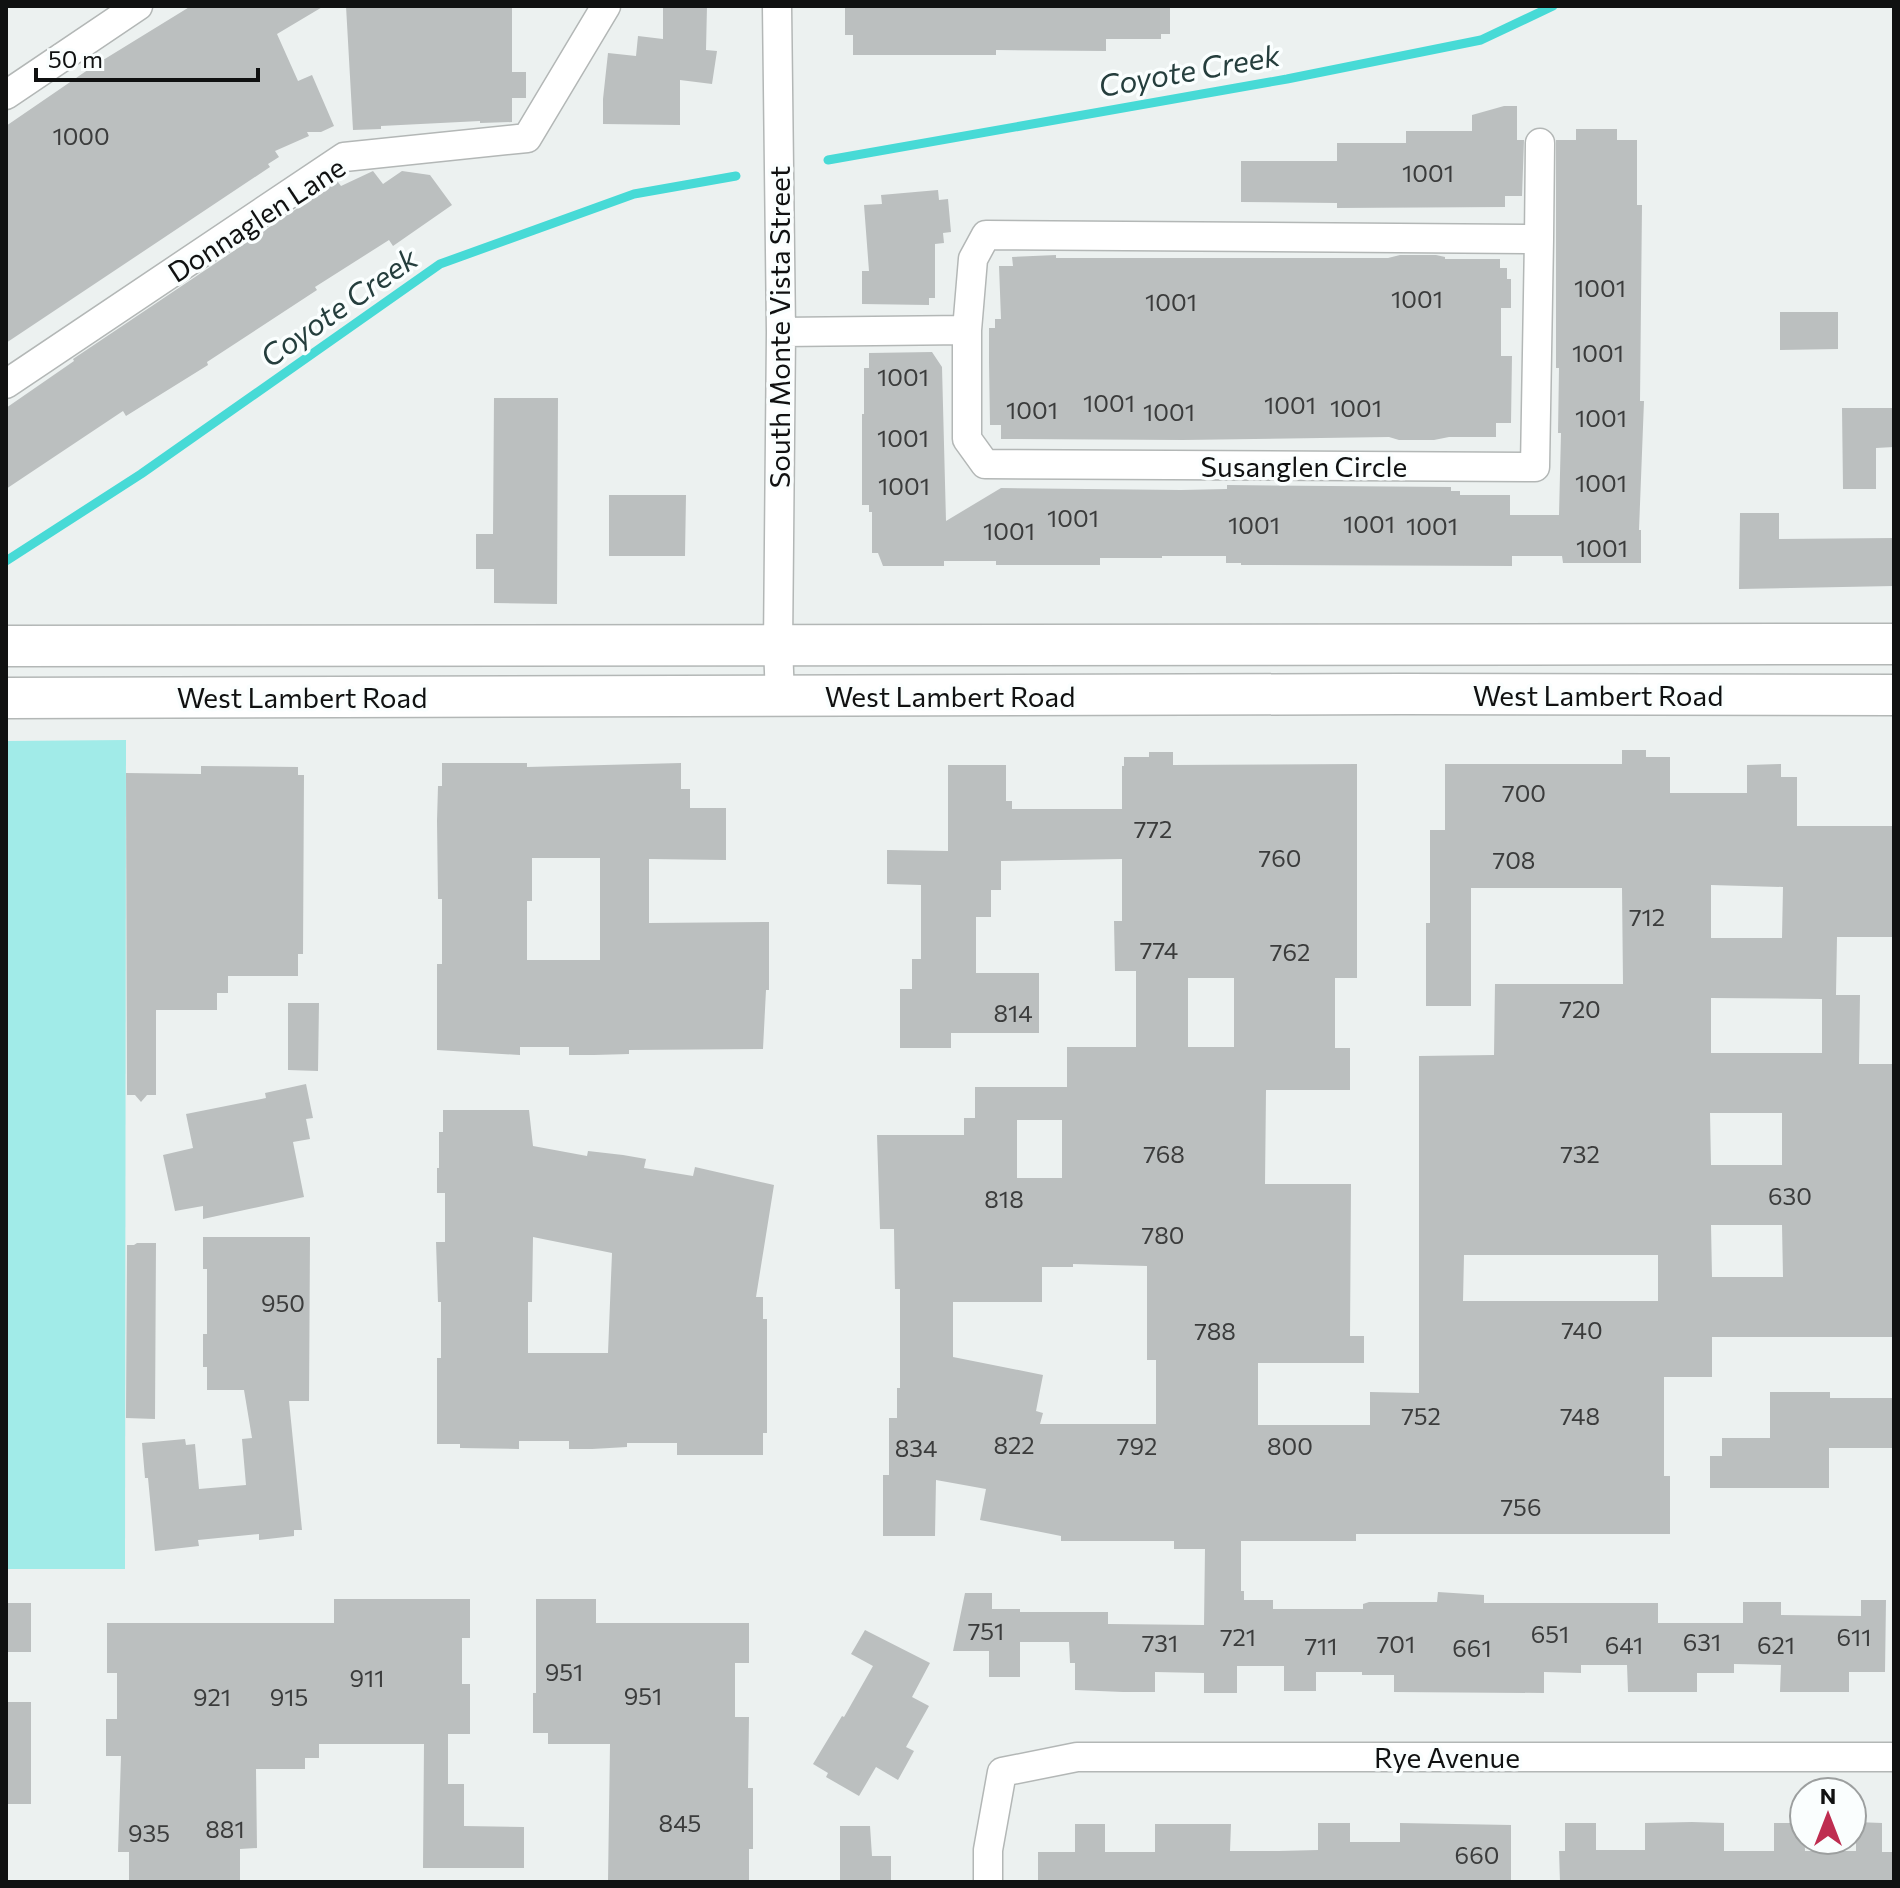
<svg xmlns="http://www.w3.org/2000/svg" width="1900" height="1888" font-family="Commissioner,sans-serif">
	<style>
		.green { fill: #a1ebe8 }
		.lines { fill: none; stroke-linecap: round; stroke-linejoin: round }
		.stream { stroke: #47dad6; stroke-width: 9 }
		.building { fill: #bbbfbf; fill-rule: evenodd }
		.street-casing { stroke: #b3b7b6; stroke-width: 31 }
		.secondary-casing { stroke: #b3b7b6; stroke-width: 43 }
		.street { stroke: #fff; stroke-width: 28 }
		.secondary { stroke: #fff; stroke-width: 40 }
		.labels { text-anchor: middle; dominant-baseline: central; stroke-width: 7; stroke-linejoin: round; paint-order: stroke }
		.number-label { font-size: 24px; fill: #3b3c3c }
		.street-label { font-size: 28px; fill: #101111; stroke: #fafefe }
		.water-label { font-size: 30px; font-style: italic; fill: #253e3d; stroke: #fafefe }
	</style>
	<rect width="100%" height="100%" fill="#ecf1f0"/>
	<path class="green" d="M126,740l-1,829h-119v-828z"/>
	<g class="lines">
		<path class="stream" d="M828,160l459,-81 194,-39 72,-34
			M6,561l135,-87 299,-210 194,-70 102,-18"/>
	</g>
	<path class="building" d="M191,6h133l-47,28 21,47 14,-6 22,51 -13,6h-14l2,4 -34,15 4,6 -11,7 2,3 -264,176v-217l89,-61z
		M346,6h166v66h14v26h-14v24l-32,1v-2l-99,5v3l-28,1z
		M663,6h44l-1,44 11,1 -5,33 -32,-4v45l-77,-1v-25l5,-46 28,3 2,-20 25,3z
		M853,6h317v28h-9v5h-55v12l-110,-1v5h-143v-20h-8v-28z
		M1504,106h13v34h7l-2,56h-17v11l-168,1v-5l-96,-1v-41h96v-18h69v-12h66v-16z
		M1576,129h41v11h20v65h5l-2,196h4l-5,129h2v33h-78l-1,-7h-50v10l-271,-1v-2h-15v-7h-64v2h-62v7h-104v-4h-52v5h-61l-5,-13h-6v-41h-3v-7h-7v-91h2v-46h5v-15l63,-1 10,15 4,154 55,-33 180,2 46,-1v-4l224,2v4h9v4h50v20h49l2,-82h-3l1,-65h-3v-228h20z
		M373,171l10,13 19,-13 28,4 22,30 -59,41 -4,-6 -74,47 2,3 -110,72 1,3 -82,51 -3,-5 -117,78v-81l68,-47 -1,-2 256,-172 9,-5 3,4z
		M938,190l1,10 9,-1 3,33 -8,1 1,10 -9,1v54h-6v7l-67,-1v-33h7l-5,-66 18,-1 -1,-9z
		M1056,255v3h332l12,-3h36l9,2v2h55v9h7v11h4v29h-10v48h11l-1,67h-15v14h-47l-15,3h-35l-10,-3 -206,3 -182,-1v-14h-11l-1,-63v-34h6v-9h6l-2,-53h14l-1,-9z
		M1780,312h58v37l-58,1z
		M494,398h64l-1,206 -63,-1v-34h-18v-35h17z
		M1842,408h52v39l-18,1v41h-33z
		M609,495h77l-1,61h-76z
		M1740,513h39v26l115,-1v48l-155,3z
		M1622,750h24v7h24v36h77v-28l34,-1v13h16v49h97v111h-57l-1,58h24l-1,69h35v273h-182v40h-48v99h6v58h-314v7h-115v50h3v9h29v9h90v-5l6,-2h68l1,-10 46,3v8h174v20h85v-21h38v13l80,1v-16h25l-1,72h-36v20h-69l1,-27 -47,-1v9h-37v19h-69l-1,-27h-46v8l-37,-1v21l-150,-1v-17h-32v-3h-46v19h-32v-25h-47v27h-33v-20l-49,-1v20h-32l-48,-2v-27h-5l-1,-21h-49v35h-31v-26h-36l12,-58h27v16h28v3h88v12l96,1 1,-76h-31v-8h-113v-5l-81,-16 6,-31 -50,-9 -1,56h-52v-61h6v-57h8v-30h3v-99h-5l-1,-60h-14l-3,-94h87v-17h11v-31h92v-40h69v-76h-21l-1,-50h8v-62l-121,2v29h-10v27h-15v56h63v60h-88v15h-51v-59h12v-30h9v-74l-34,-1v-34l61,1v-86h58v36h6v8h110v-43h2v-9h25v-5h24v13l184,-1v214h-22v70h15v42h-84l-1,94h86l-1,152h14v27h-106v62h112v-33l49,1v-337l75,-1 1,-71h128l-1,-96h-151v118h-45v-83h4v-93h15v-66h177zM1711,885l72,2 -1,51h-71zM1188,978h46v69h-46zM1711,998l111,1v54h-111zM1710,1113h72v52h-71zM1017,1120h45v58h-45zM1711,1225h71l1,52h-71zM1464,1255h194v46h-195zM1073,1264l74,2v94h9v64h-116l3,-11 -7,-2 7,-36 -90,-18v-55h89v-35h31z
		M442,763h85v4l154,-4v26h9v19h36v52l-77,-1v64l120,-1v68h-3l-3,59 -134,1v4l-35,1h-25v-8h-49v8l-83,-5v-86h5v-65h-4l-1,-78 1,-35h4zM532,858h68v102h-73v-59h5z
		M201,766l97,1v8h6l-1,179h-5v22h-70v17h-11v17h-61v85h-9l-6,7 -6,-7h-8l-1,-322 75,1z
		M288,1003h31l-1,68 -30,-1z
		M306,1084l7,34 -7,1 4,20 -17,3 11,55 -101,22v-13l-28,5 -12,-56 30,-7 -7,-34 80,-16 -1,-5z
		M443,1110h86l4,36 54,10 1,-5 35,4 23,4 -2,9 49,8 2,-9 79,18 -18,112h7v22h4v114h-4v22h-86v-12h-50v4l-35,2h-23v-8h-50v8l-59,-1v-4h-23v-86h4v-56h-3l-2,-60h9v-49h-8v-25h2v-36h4zM533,1237l79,16 -4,100h-80v-51h4z
		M203,1237h107l-1,164h-20l13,129h-8v6l-35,4v-6l-61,6 1,6 -44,5 -7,-73h-3l-3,-35 43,-4 1,6 9,-1 4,45 47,-4 -4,-46 10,-1 -8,-48h-37v-23h-4v-33h4v-65h-4z
		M137,1243h19l-1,176 -29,-1 1,-173h7z
		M1770,1392h60v6h64v50h-65v40h-119v-32h12v-18h48z
		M334,1599h136v39h-8v46h8v50h-22v50h16v42l60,1v41h-101l1,-124h-105v14h-14v11h-49l1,79 -17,1v33h-111v-30h-11l3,-96h-15v-37h11v-46h-10v-50h227z
		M536,1599h60v24h153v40h-14v54h14l-1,71h5v61h-4v33h-141l2,-138h-62v-11h-15v-40h3z
		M6,1603h25v49h-25z
		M865,1630l65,33 -18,34 17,9 -23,41 8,4 -16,29 -22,-13 -17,29 -33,-19 2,-4 -15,-9 29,-48 2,1 29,-51 -22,-12z
		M6,1702h25v102h-25z
		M1692,1822l32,1v28h50v-28h30l1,28h51v-29l26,1v29h12v30h-334l-1,-31h6v-28h31v27h49v-27z
		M1318,1823h32v19h50v-19l111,2v57h-473v-30h37v-28h30v28h50v-28h76l-1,27h49l39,-1z
		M840,1826h30l2,30h19v26h-51z"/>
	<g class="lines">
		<g class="street-casing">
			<path id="street" d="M777,6l4,326 -3,315 2,49
				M6,95l132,-89
				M986,235l553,4 -4,228 -550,-3 -18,-25v-109l6,-71z
				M1539,239l1,-96
				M781,332l186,-2
				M6,384l338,-227 183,-19 79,-132
				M988,1882v-32l14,-78 75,-15h817"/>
		</g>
		<g class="secondary-casing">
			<path id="secondary" d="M6,646l1888,-2
				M6,698l1395,-4 493,1"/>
		</g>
		<use href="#street" class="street"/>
		<use href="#secondary" class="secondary"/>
	</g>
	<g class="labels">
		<g class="number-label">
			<text x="81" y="135">1000</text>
			<text x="1428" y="172">1001</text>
			<text x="1600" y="287">1001</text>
			<text x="1417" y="298">1001</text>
			<text x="1171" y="301">1001</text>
			<text x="1598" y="352">1001</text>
			<text x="903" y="376">1001</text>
			<text x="1109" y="402">1001</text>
			<text x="1290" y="404">1001</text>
			<text x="1356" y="407">1001</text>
			<text x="1032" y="409">1001</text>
			<text x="1169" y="411">1001</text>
			<text x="1601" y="417">1001</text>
			<text x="903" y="437">1001</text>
			<text x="1601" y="482">1001</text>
			<text x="904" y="485">1001</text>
			<text x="1073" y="517">1001</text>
			<text x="1369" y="523">1001</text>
			<text x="1254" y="524">1001</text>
			<text x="1432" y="525">1001</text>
			<text x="1009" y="530">1001</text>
			<text x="1602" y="547">1001</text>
			<text x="1524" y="792">700</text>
			<text x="1153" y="828">772</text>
			<text x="1280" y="857">760</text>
			<text x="1514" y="859">708</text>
			<text x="1647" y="916">712</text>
			<text x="1159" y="949">774</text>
			<text x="1290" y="951">762</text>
			<text x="1580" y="1008">720</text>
			<text x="1013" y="1012">814</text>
			<text x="1164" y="1153">768</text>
			<text x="1580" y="1153">732</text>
			<text x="1790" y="1195">630</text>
			<text x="1004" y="1198">818</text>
			<text x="1163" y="1234">780</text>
			<text x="283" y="1302">950</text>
			<text x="1582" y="1329">740</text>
			<text x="1215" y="1330">788</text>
			<text x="1421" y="1415">752</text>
			<text x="1580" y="1415">748</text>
			<text x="1014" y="1444">822</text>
			<text x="1137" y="1445">792</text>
			<text x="1290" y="1445">800</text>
			<text x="916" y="1447">834</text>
			<text x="1521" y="1506">756</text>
			<text x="986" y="1630">751</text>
			<text x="1550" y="1633">651</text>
			<text x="1238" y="1636">721</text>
			<text x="1854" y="1636">611</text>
			<text x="1702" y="1641">631</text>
			<text x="1160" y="1642">731</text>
			<text x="1396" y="1643">701</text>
			<text x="1624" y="1644">641</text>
			<text x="1776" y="1644">621</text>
			<text x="1321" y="1645">711</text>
			<text x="1472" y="1647">661</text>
			<text x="564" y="1671">951</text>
			<text x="367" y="1677">911</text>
			<text x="643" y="1695">951</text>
			<text x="212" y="1696">921</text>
			<text x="289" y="1696">915</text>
			<text x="680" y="1822">845</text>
			<text x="225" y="1828">881</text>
			<text x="149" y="1832">935</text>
			<text x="1477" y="1854">660</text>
		</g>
		<g class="street-label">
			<text transform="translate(256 219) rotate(-33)">Donnaglen Lane</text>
			<text transform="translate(779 327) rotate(-90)">South Monte Vista Street</text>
			<text x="1304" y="466">Susanglen Circle</text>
			<text x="1598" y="695">West Lambert Road</text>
			<text x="950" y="696">West Lambert Road</text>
			<text x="302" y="697">West Lambert Road</text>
			<text x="1447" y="1757">Rye Avenue</text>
		</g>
		<g class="water-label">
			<text transform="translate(1189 69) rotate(-10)">Coyote Creek</text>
			<text transform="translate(338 306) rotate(-35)">Coyote Creek</text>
		</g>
	</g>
	<rect width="1900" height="1888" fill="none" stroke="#101111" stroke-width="16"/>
	<g transform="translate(1828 1816)"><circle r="38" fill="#fafefe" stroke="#9c9f9f" stroke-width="2"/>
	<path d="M0-6L14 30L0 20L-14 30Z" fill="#be2d50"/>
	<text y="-12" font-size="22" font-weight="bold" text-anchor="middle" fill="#101111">N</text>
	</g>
	<path d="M36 68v12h222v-12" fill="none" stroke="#101111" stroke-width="4"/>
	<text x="48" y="68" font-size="24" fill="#101111" stroke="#fafefe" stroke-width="6" paint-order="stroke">50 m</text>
</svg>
